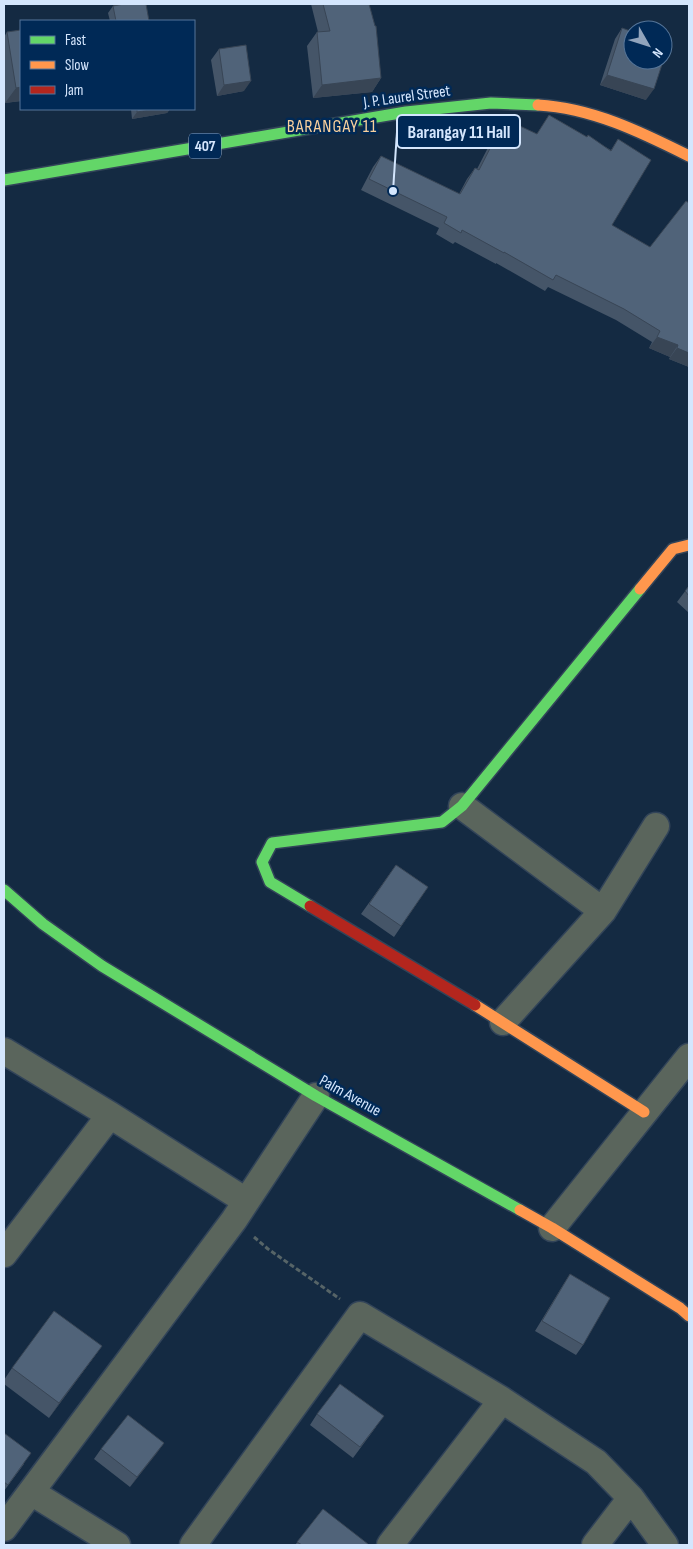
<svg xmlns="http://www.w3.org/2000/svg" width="693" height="1549" font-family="'Sofia Sans Condensed',sans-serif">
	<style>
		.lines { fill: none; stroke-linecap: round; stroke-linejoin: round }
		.street-casing { stroke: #324459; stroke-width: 29 }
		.fast-casing { stroke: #324459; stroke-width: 14 }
		.slow-casing { stroke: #324459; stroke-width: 14 }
		.jam-casing { stroke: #324459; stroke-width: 14 }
		.path { stroke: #566467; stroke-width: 3; stroke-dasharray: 5 2.5; stroke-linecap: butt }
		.street { stroke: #5a655c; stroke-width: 26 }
		.fast { stroke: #63d668; stroke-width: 11 }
		.slow { stroke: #ff974d; stroke-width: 11 }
		.jam { stroke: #b3261e; stroke-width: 11 }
		.wall { fill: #455568 }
		.shaded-wall { fill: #384555 }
		.building { fill: #506379; stroke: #384555 }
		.labels { text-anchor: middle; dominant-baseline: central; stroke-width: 5; stroke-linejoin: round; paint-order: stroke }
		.shield { fill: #002956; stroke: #94adcb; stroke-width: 1 }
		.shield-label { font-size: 15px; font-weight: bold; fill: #d4e6fd }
		.street-label { font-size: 16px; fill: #d4e6fd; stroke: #002956 }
		.neighbourhood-label { font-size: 18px; letter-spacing: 1px; fill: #f8d09d; stroke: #002956 }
		.leader { fill: none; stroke: #d4e6fd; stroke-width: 2 }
		.callout-dot { fill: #d4e6fd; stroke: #002956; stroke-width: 2 }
		.callout { fill: #002956; stroke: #d4e6fd; stroke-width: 2 }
		.callout-label { font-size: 18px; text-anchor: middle; font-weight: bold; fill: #d4e6fd }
	</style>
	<rect width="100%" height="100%" fill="#142a42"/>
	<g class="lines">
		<g class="street-casing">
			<path id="street" d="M462,806l141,105
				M503,1022l100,-111 53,-85
				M4,1051l106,64 136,86
				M552,1228l137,-171
				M4,1254l106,-139
				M31,1492l86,53
				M4,1528l230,-308 82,-124
				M193,1545l167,-230 142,85 94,62 35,36 34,47
				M390,1545l112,-145
				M595,1545l36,-47"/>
		</g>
		<g class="fast-casing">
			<path id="fast" d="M4,180l402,-68 85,-9 47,2
				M4,890l39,34 59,42 214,130 204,114
				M310,906l-40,-24 -8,-20 10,-19 170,-21 20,-16 178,-217"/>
		</g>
		<g class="slow-casing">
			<path id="slow" d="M538,105c54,3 103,27 151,51
				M640,589l33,-40 16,-4
				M475,1005l169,107
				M520,1210l32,18 128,80 9,8"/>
		</g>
		<g class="jam-casing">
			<path id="jam" d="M310,906l165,99"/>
		</g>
		<path class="path" d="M254,1237l14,12 72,50"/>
		<use href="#street" class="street"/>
		<use href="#fast" class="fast"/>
		<use href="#slow" class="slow"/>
		<use href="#jam" class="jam"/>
	</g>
	<path class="wall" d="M311,4h58l12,74 -9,14 -59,6 -6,-52 10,-14h1z
		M113,6l36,15h-39l-2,-8z
		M622,28l24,72 -46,-15 15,-46z
		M21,30v71l-16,2 -1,-11v-55l3,-5z
		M219,49l25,42 -27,5 -6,-36z
		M131,109h39l-3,4 -35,6z
		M549,115l38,22 24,13 7,-11 -6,86 77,142 -20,-8 1,-2 -21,-9 3,-6 -36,-22 -68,-33 -3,4 -49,-28v1l-41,-22 -2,2 -17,-10 3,-6 -78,-38 12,-23 8,-11 78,38 8,-15 8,-11 2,1 20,-39 8,-11 32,15z
		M689,586v27l-12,-11z
		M396,865l32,22 -34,50 -33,-23z
		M570,1274l13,71 -7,10 -41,-24 28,-46z
		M102,1346l-53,72 -45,-34v-4l8,-12z
		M317,1414l59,13 -23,31 -43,-33z
		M4,1433l20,31 -20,27z
		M164,1443l-34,44 -36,-28 7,-10z
		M323,1509l44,36h-72z"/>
	<path class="shaded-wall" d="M607,75l47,14 -8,11 -46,-15z
		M381,78l-9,14 -59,6 9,-13z
		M251,81l-7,10 -27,5 7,-11z
		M21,87v14l-16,2 11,-15z
		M156,109h14l-3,4 -35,6 5,-7z
		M657,337l21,8 -8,12 -21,-9z
		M677,348l12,5v14l-20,-8z
		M102,1346l-11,15 -42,57 10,-15z
		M164,1443l-7,10 -27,34 7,-10z"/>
	<path class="building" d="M124,4h22l3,17h-33l-3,-15z
		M323,4h46l6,22h1l5,52 -59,7 -5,-53 13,-1z
		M622,28l11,4v28h30v-19l6,2 -15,46 -47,-14z
		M21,30v57l-5,1 -9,-56z
		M246,45l5,36 -27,4 -5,-36z
		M137,109h19l-19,3z
		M549,115l38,22 1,-2 23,16 7,-12 33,21 -39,65 38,22 36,-46 3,2v150l-12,-5 1,-3 -21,-8 3,-6 -36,-22 -68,-34 -3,5 -49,-28v1l-42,-23 -1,3 -17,-10 3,-6 -78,-38 12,-23 79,38 15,-26 4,2 26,-51 32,15z
		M689,586v10l-4,-5z
		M396,865l32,22 -27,39 -32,-22z
		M570,1274l40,24 -27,47 -41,-24z
		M54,1311l48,35 -43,57 -47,-35z
		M340,1384l44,32 -24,31 -43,-33z
		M128,1415l36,28 -27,34 -36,-28z
		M4,1433l27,20 -23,32 -4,-3z
		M323,1509l45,35 -1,1h-65l-5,-3z"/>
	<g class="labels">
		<rect class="shield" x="189" y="133.5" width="32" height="25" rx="4"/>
		<g class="shield-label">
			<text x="205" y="146">407</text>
		</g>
		<g class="street-label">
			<text transform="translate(407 97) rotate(-8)">J. P. Laurel Street</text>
			<text transform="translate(350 1096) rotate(29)">Palm Avenue</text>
		</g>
		<g class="neighbourhood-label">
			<text x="332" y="126">BARANGAY 11</text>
		</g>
	</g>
	<path class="leader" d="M393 191L397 132"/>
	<circle class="callout-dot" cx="393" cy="191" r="5"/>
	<rect class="callout" x="397" y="115" width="123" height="33" rx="5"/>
	<g class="callout-label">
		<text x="459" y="138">Barangay 11 Hall</text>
	</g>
	<rect width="693" height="1549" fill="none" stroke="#d4e6fd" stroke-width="10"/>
	<rect x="20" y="20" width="175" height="90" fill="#002956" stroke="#557599"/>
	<rect x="30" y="36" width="25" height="8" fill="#63d668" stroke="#557599"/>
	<text x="65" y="45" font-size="15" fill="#d4e6fd">Fast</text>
	<rect x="30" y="61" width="25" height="8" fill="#ff974d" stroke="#557599"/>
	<text x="65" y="70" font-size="15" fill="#d4e6fd">Slow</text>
	<rect x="30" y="86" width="25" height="8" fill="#b3261e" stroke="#557599"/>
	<text x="65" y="95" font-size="15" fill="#d4e6fd">Jam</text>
	<g transform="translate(648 45) rotate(129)"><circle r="24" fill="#002956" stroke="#557599"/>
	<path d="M0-4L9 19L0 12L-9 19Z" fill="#91a4bc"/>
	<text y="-8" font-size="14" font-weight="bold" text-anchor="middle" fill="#d4e6fd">N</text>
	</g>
</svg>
